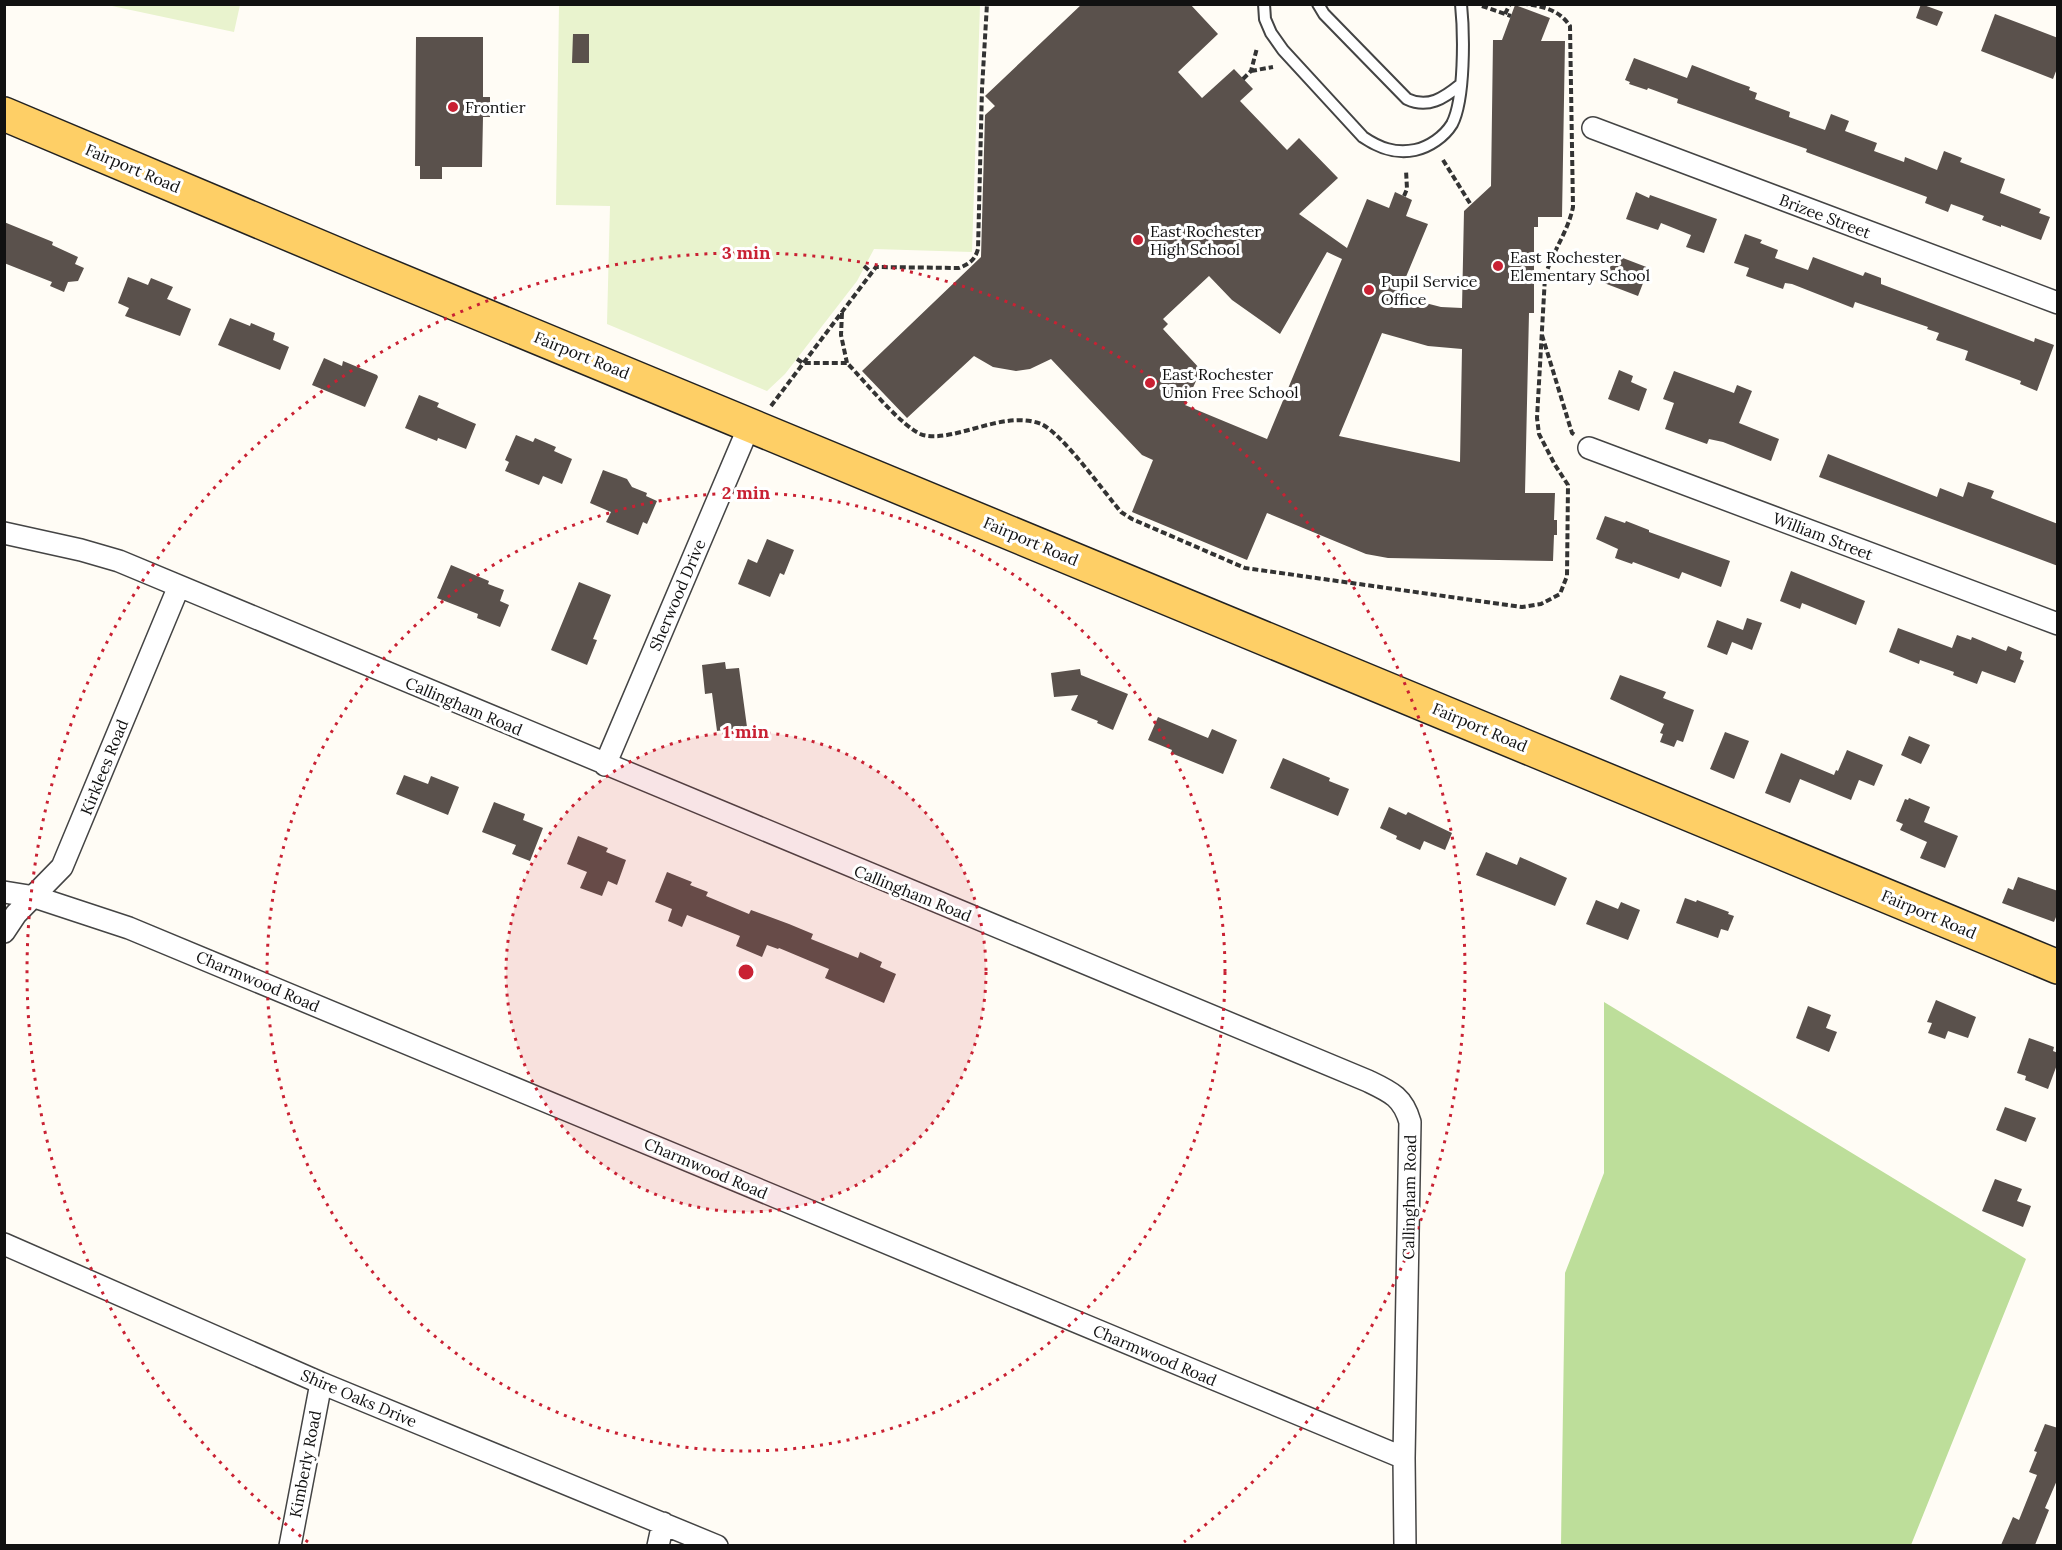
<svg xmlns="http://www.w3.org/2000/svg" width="2062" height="1550" font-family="Lora,serif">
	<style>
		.forest { fill: #bdde9a }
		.pitch { fill: #e9f3ce }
		.building { fill: #5a514c; fill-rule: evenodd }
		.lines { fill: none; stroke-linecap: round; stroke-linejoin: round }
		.lane-casing { stroke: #444; stroke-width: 14 }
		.street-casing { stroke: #444; stroke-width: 24 }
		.primary-casing { stroke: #222; stroke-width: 36 }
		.path { stroke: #333; stroke-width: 4; stroke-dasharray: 6 3; stroke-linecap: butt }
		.lane { stroke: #fff; stroke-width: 10 }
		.street { stroke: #fff; stroke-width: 21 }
		.primary { stroke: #fecf66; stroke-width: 33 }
		.ring { fill: none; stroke: #c92133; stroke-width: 3; stroke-dasharray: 3 6 }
		.poi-dot { fill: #c92133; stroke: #fff; stroke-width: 2 }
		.labels { text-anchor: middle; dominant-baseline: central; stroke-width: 6; stroke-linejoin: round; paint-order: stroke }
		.poi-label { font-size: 16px; fill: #111; stroke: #fff; text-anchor: start }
		.street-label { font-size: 16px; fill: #111; stroke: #fff }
		.centre { fill: #c92133; stroke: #fff; stroke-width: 3 }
		.ring-label { font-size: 18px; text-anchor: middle; font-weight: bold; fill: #c92133; stroke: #fff; stroke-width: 6; stroke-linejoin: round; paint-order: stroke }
	</style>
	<rect width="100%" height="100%" fill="#fffcf5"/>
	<path class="forest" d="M1604,1002l422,257 -115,286h-350l4,-272 39,-100z"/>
	<path class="pitch" d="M113,4h127v1l-6,27 -122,-26z
		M559,5h421l-8,247 -98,-3 -17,32 -72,93 -18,17 -160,-67 3,-118 -54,-1z"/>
	<path class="building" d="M1082,4h108l28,30 -40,38 24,26 32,-29 19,20 -13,12 47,49 12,-12 39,40 -39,36 48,34 20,-49 22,9 6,-16 17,8 -6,16 22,8 -30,72 43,11 21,1 2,-97 27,-25 2,-146h9l13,-35 35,13 -9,23h24l-3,176h-24v10h-4v86h-5l-4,180h30l-1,27h3v15h-3l-1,26 -165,-3 -22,-4 -99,-41 -20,47 -115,-48 21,-52 -11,-5 -91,-96 -21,10 -14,2 -23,-4 -19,-11 -67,62 -45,-47 119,-114 4,-142 10,-9 -10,-10zM1327,252l15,7 -75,180 -82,-34 16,-35 -38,-41 5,-5 -5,-5 46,-43 23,24 48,34zM1382,333l46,13 34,3 -2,113 -121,-26z
		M1921,4l22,8 -6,14 -21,-8z
		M1995,14l63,24v28l-5,13 -72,-28z
		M573,34h16v29h-17z
		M416,37h67v60h7v20h-7l-1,50h-40v12h-22v-13h-5z
		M1634,58l53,20 5,-13 44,17 14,5 -1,3 8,3 -2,6 35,13 -1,5 36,13 6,-16 18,7 -4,10 32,12 -3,8 30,11 1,-5 32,13 7,-19 18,7 -2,4 45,17 -5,14 41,16 -2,4 11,4 -9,23 -40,-15v2l-19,-7 2,-4 -33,-12 -3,8 -23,-9 2,-6 -121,-45 1,-3 -130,-46 1,-4 -30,-11 -1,2 -18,-6 1,-2 -5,-2z
		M1636,192l13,6 1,-3 67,24 -13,34 -18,-6 5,-12 -30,-12 -3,7 -32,-11z
		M4,222l49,20 -1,3 26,12 -3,7 9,4 -6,13 -10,1 -4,10 -14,-6 2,-4 -48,-19z
		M1745,234l17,6 -2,3 18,7 -3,8 33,12 5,-13 50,19 2,-4 16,6v6l153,58 1,-4 19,7 -17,46 -17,-7 1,-3 -56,-21 3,-9 -32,-11 3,-7 -12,-4 1,-2 -73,-25 -2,6 -61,-24 -7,-1 -2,6 -37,-13 3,-8 -15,-5z
		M1615,255l34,13 -11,28 -34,-13z
		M128,277l20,8 3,-7 22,9 -6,12 24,10 -11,27 -55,-20 4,-8 -11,-5z
		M230,318l20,8 1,-3 24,10 -2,7 16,7 -9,23 -62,-25z
		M324,358l18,8 1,-5 34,14 1,2 -13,30 -53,-22z
		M1619,370l14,6 -2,6 16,7 -8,22 -31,-12z
		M1674,371l60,22 3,-8 15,6 -13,32 40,16 -8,22 -48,-19 -14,-3 -2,5 -42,-15 9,-26 -11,-4z
		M419,395l20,8 -2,4 39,17 -10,25 -28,-11 -1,3 -32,-13z
		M516,435l17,7 2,-4 21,9 -2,4 18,8 -10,25 -19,-8 -4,9 -34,-14 4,-9 -4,-2z
		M1828,454l109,43 3,-9 23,9 5,-15 26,9 -3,7 67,26v42l-239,-89z
		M603,470l24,9 5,8 15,6 -1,3 11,5 -10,23 -4,-2 -5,13 -32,-13 5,-10 -21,-9z
		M1605,516l20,7 1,-2 23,9v2l81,29 -9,26 -39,-15 -3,7 -46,-17 -1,2 -17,-6 3,-9 -22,-10z
		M767,539l27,11 -10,25 -4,-2 -10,24 -32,-13 10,-25 9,4z
		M451,565l38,16 -1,3 16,6 -4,11 9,4 -9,22 -23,-9 1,-4 -41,-16z
		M1791,571l74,30 -9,24 -54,-22 -2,6 -20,-8z
		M579,582l32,13 -18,44 4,1 -10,25 -36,-15z
		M1747,618l15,5 -10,27 -20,-8 -5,13 -20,-8 10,-27 26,10z
		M1898,628l54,20 5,-13 14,5 1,-3 34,14 2,-5 14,6 -2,7 4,2 -9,22 -33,-12 -5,13 -24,-9 1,-3 -34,-12 -1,4 -30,-12z
		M725,662l1,7 13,-1 8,59 -30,4 -5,-38 -7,1 -3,-29z
		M1080,669l1,6 47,19 -15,36 -16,-7 1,-2 -27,-11 7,-15 -24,2 -3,-24z
		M1620,675l46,17 -3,6 31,12 -11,32 -6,-2 -3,7 -14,-5 3,-8 -3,-1 4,-9 -54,-25z
		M1158,717l50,21 4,-9 25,11 -14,34 -52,-21 1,-3 -24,-10z
		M1725,732l24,9 -15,38 -24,-10z
		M1909,736l21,9 -9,19 -20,-9z
		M1847,750l36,15 -9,21 -15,-6 -8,20 -51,-21 -10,24 -25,-10 16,-40 53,22 2,-5 2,1z
		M1283,758l47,20 -1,3 20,8 -11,27 -68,-28z
		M404,775l24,9 3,-8 28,11 -11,28 -52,-21z
		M1909,798l21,9 -6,15 34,14 -13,32 -25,-10 7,-16 -27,-12 3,-6 -7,-3 9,-22 3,1z
		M494,802l31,12 -2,6 20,8 -13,33 -18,-7 4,-9 -34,-13z
		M1389,807l17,8 2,-3 44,21 -7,17 -21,-9 -4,9 -24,-11 1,-3 -17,-8z
		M578,836l30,12 -2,4 20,8 -9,25 -9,-4 -6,15 -22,-8 7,-16 -20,-8z
		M1486,852l31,13 3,-8 47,21 -12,28 -79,-31z
		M667,872l25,10 -2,3 18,7 -2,4 43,18 2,-4 38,14 24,10 -2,5 47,19 2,-6 22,10 -2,5 16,7 -12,29 -59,-25 4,-9 -50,-21 -1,1 -11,-4 -5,12 -26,-11 4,-10 -53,-21 -5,12 -14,-6 4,-12 -17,-7z
		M2018,877l40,14v21l-4,10 -52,-19 6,-15 5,2z
		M1685,898l11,4 1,-2 32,12 -1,2 6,2 -6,15 -7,-2 -3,9 -42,-15z
		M1596,900l22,9 3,-7 19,8 -12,30 -42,-16z
		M1936,1000l40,17 -8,21 -20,-7 -3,8 -17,-6 4,-10 -5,-1z
		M1808,1006l23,9 -5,13 11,4 -8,20 -33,-14z
		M2029,1038l25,9 -1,4 5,2v9l-10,27 -23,-9 1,-4 -9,-3z
		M2005,1107l31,11 -10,24 -30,-12z
		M1995,1179l27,10 -5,12 14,5 -8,21 -41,-16z
		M2045,1424l13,4v50l-13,30 4,2 -14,35h-34l12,-28 6,3 18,-45 -8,-3 8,-20 -3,-1z"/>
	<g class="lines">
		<g class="lane-casing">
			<path id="lane" d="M1264,4l1,15 6,14 12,17 80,87c16,11 32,17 52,13 14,-3 29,-13 37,-26 13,-25 12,-91 9,-120
				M1318,4l6,10 83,85c21,10 37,-1 53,-14"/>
		</g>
		<g class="street-casing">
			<path id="street" d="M1593,128l465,175
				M1589,448l469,176
				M4,533l77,17 38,11 1249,520c23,11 35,16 42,41l-6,336 1,88
				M605,765l145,-341
				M4,892l31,5 94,31 1275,530
				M4,932l12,-18 46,-47 117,-281
				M4,1244l317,139 396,163
				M290,1546l31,-163
				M658,1546l5,-23"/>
		</g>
		<g class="primary-casing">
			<path id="primary" d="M4,114l361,152 1693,701"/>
		</g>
		<path class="path" d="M1482,6l29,10
			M1505,14l5,-10
			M1251,71l22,-4
			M1243,79l8,-8 6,-23
			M1443,160l28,45
			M1404,196l3,-7 -1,-19
			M864,266l7,6
			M842,313l-1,22 6,28
			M1542,335l30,98 3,2
			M797,359l6,4h44c16,16 56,66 76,72 32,8 81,-26 118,-11 21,9 63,68 80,88l11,7 113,49 277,39 19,-3 19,-10 7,-18 1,-91 -13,-20 -16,-31 -2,-16 8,-141c7,-25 23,-45 28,-70l-3,-181c-11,-16 -25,-19 -44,-22
			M771,406l105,-139 83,1c10,-4 16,-8 19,-19l4,-160 5,-85"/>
		<use href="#lane" class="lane"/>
		<use href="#street" class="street"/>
		<use href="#primary" class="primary"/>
	</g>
	<circle cx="746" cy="972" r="240" fill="#c92133" fill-opacity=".12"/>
	<g class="ring">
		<circle cx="746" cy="972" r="240"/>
		<circle cx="746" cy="972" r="479"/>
		<path d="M308 1542A719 719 0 1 1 1184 1542"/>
	</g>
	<g class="poi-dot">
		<circle cx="453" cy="107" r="6"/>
		<circle cx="1138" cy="240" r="6"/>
		<circle cx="1498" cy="266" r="6"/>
		<circle cx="1369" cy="290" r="6"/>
		<circle cx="1150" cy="383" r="6"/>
	</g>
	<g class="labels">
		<g class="poi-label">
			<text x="465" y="107">Frontier</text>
			<text x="1150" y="231">East Rochester<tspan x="1150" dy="18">High School</tspan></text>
			<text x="1510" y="257">East Rochester<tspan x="1510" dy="18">Elementary School</tspan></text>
			<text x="1381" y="281">Pupil Service<tspan x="1381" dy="18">Office</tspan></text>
			<text x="1162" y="374">East Rochester<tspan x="1162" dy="18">Union Free School</tspan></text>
		</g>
		<g class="street-label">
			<text transform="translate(133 168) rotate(23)">Fairport Road</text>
			<text transform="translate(1825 216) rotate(21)">Brizee Street</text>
			<text transform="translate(582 355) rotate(22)">Fairport Road</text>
			<text transform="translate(1823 536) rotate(21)">William Street</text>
			<text transform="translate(1031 541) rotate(23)">Fairport Road</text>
			<text transform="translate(677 595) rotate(-67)">Sherwood Drive</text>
			<text transform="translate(464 706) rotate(23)">Callingham Road</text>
			<text transform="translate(1480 727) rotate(23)">Fairport Road</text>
			<text transform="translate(104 767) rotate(-68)">Kirklees Road</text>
			<text transform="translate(913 893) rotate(22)">Callingham Road</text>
			<text transform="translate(1929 914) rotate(23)">Fairport Road</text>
			<text transform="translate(258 981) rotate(23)">Charmwood Road</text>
			<text transform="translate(706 1168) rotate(23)">Charmwood Road</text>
			<text transform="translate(1409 1197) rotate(-89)">Callingham Road</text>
			<text transform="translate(1155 1355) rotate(23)">Charmwood Road</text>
			<text transform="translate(359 1398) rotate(23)">Shire Oaks Drive</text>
			<text transform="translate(305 1464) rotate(-79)">Kimberly Road</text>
		</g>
	</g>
	<circle cx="746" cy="972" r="9" class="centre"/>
	<g class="ring-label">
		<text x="746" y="259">3 min</text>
		<text x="746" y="499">2 min</text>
		<text x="746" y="738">1 min</text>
	</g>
	<rect width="2062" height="1550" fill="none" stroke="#111111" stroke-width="12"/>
</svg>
